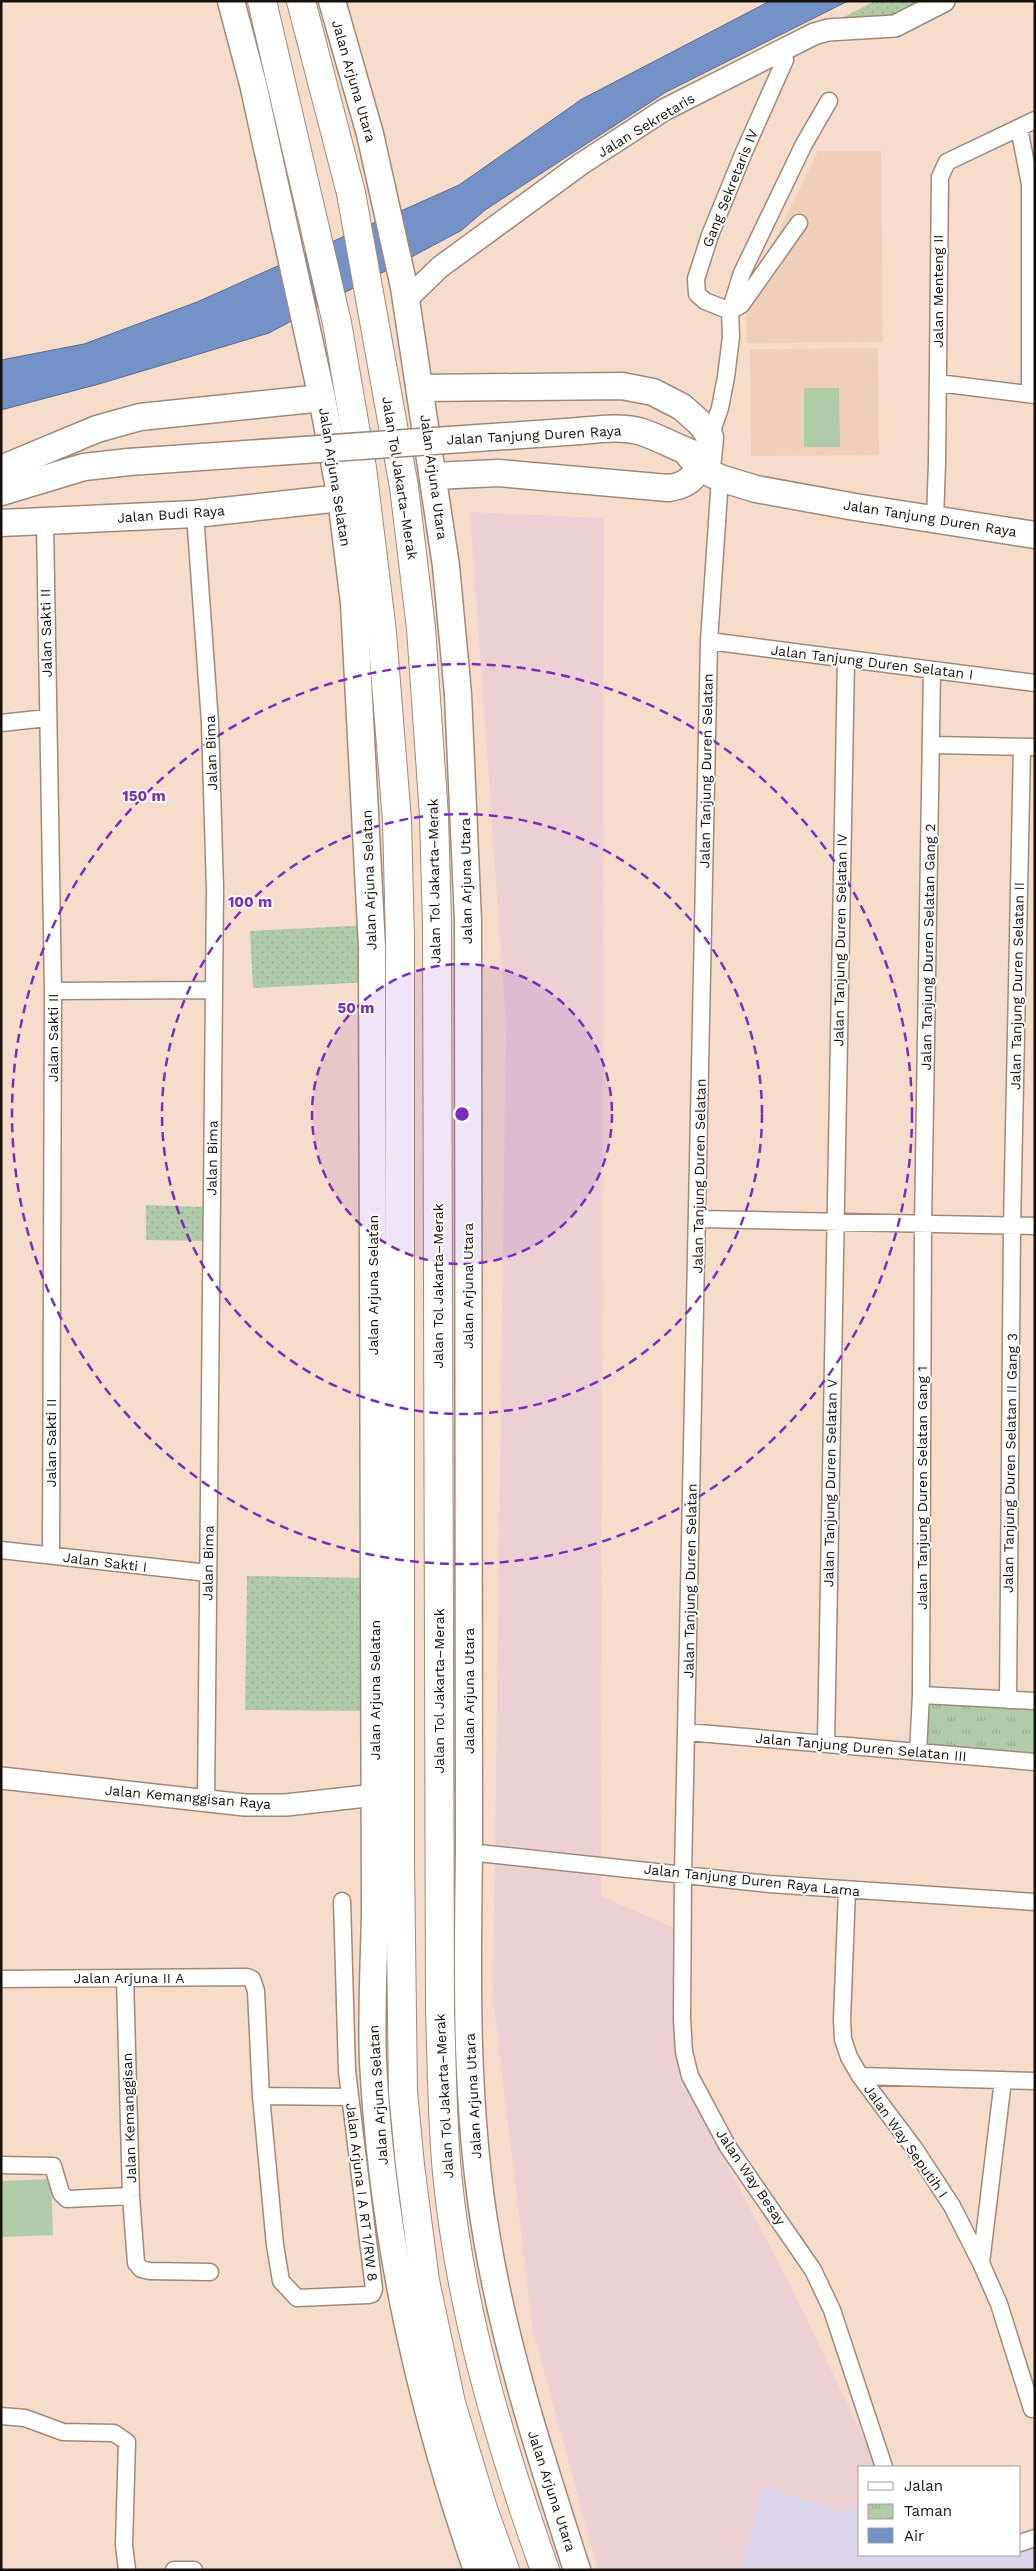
<svg xmlns="http://www.w3.org/2000/svg" width="1036" height="2571" font-family="'Work Sans',sans-serif">
	<style>
		.commercial { fill: #ebd1d4 }
		.built { fill: #efcfb9 }
		.medical { fill: #dbd4e9 }
		.grass { fill: url(#grass-dots) }
		.park { fill: url(#park-tufts) }
		.pitch { fill: #afcba8 }
		.water { fill: #7491c8; stroke: #586a8f }
		.lines { fill: none; stroke-linecap: round; stroke-linejoin: round }
		.minor-casing { stroke: #a1897a; stroke-width: 19 }
		.tertiary-casing { stroke: #a1897a; stroke-width: 24 }
		.primary-casing { stroke: #a1897a; stroke-width: 29 }
		.motorway-casing { stroke: #a1897a; stroke-width: 30 }
		.minor { stroke: #fff; stroke-width: 16 }
		.tertiary { stroke: #fff; stroke-width: 21 }
		.primary { stroke: #fff; stroke-width: 26 }
		.motorway { stroke: #fff; stroke-width: 28 }
		.primary-bridge-casing { stroke: #a1897a; stroke-width: 29; stroke-linecap: butt }
		.primary-bridge { stroke: #fff; stroke-width: 26 }
		.ring { fill: none; stroke: #7b2cbf; stroke-width: 2.5; stroke-dasharray: 9 6 }
		.labels { text-anchor: middle; dominant-baseline: central; stroke-width: 4; stroke-linejoin: round; paint-order: stroke }
		.street-label { font-size: 14px; fill: #18100a; stroke: #fff }
		.centre { fill: #7b2cbf; stroke: #fff; stroke-width: 2.5 }
		.ring-label { font-size: 15px; text-anchor: middle; font-weight: bold; fill: #7b2cbf; stroke: #fff; stroke-width: 4; stroke-linejoin: round; paint-order: stroke }
	</style>
	<defs>
		<pattern id="grass-dots" width="8" height="8" patternUnits="userSpaceOnUse" patternTransform="scale(1.25)"><rect width="8" height="8" fill="#afcba8"/><path d="M2 2h.1M6 6h.1" fill="none" stroke="#96ad8f" stroke-width="1.8" stroke-linecap="round"/></pattern>
		<pattern id="park-tufts" width="24" height="20" patternUnits="userSpaceOnUse" patternTransform="scale(1.25)"><rect width="24" height="20" fill="#afcba8"/><path d="M3 7l-1-3M5 7V3M7 7l1-3M15 17l-1-3M17 17v-4M19 17l1-3" fill="none" stroke="#96ad8f"/></pattern>
	</defs>
	<rect width="100%" height="100%" fill="#f6ddcb"/>
	<path class="commercial" d="M470,512l134,6 -3,1378 76,33 18,175 96,183 87,180h-18v42l-22,2 -75,-25 -22,84h-143l-65,-239 -40,-333 13,-975z"/>
	<path class="built" d="M818,151h63l2,191 -136,1 -1,-44z
		M878,348l1,107 -128,1 -1,-107z"/>
	<path class="medical" d="M763,2486l75,25 22,-2v46h160v-7l15,-2v24h-294z"/>
	<path class="grass" d="M875,1h45l-29,15 -55,5z
		M370,925l2,57 -119,6 -3,-57z
		M146,1205l62,2 -1,34 -61,-1z
		M247,1576l124,2 -2,133 -124,-1z"/>
	<path class="park" d="M923,1698l112,5v64l-113,-10z"/>
	<path class="pitch" d="M804,388h35l1,59h-36z
		M51,2179l2,56 -52,2v-56z"/>
	<path class="water" d="M770,1h78l-182,91 -181,118 -23,20 -193,103 -170,51 -98,26v-50l83,-16 113,-42 262,-117 123,-86z"/>
	<g class="lines">
		<g class="minor-casing">
			<path id="minor" d="M1019,128l11,56v210
				M730,311l-25,-10 -8,-7 -1,-15 14,-44 34,-83 41,-92 -3,-10
				M730,311l11,-6 58,-82
				M938,383l97,12
				M710,437l10,-29 6,-31 5,-40 -1,-26 12,-38 62,-129 25,-43
				M720,478l-11,163 -26,1233 -1,145 2,33 6,24 38,71 85,123 19,40 52,157
				M195,514l15,209 5,166 -9,913
				M935,519l2,-56 3,-286 7,-15 88,-42
				M45,522l8,469 -2,564
				M709,641l326,42
				M1,723l46,-5
				M932,745l103,2
				M53,991l161,-1
				M698,1219l337,7
				M1,1550l207,23
				M921,1695l114,6
				M1008,1700l4,-474 10,-479
				M687,1732l348,30
				M826,1744l20,-1085
				M918,1752l3,-57 2,-471 9,-554
				M469,1852l300,32 266,18
				M847,1890l-5,130 1,19 6,18 11,19 54,72 38,58 29,57 18,41 33,105
				M125,1978l6,218 5,67 5,6 9,2 60,1
				M1,1979l246,-2 5,2 4,12 5,105 14,149 6,36 16,17 71,-3 4,-1 2,-5 -27,-218 -5,-170
				M860,2076l175,5
				M261,2096l88,1
				M1,2165l52,1 8,27 6,6 64,-3
				M981,2263l22,-183
				M1,2416l24,2 38,14 51,1 13,9 -3,103 3,25
				M1020,2543l15,-5
				M174,2570h20"/>
		</g>
		<g class="tertiary-casing">
			<path id="tertiary" d="M406,300l34,-33 141,-103 83,-54 150,-76 14,-4 67,-4 49,-25
				M1,1778l244,27h41l89,-10"/>
		</g>
		<g class="primary-casing">
			<path id="primary" d="M231,1l22,83 69,314 19,100 13,105 18,344 3,966c-1,49 -4,99 -2,148 9,176 46,342 104,509
				M332,1l38,133 34,153 42,279 12,128 10,227 1,931c-2,129 -4,259 18,387 19,113 55,222 90,331
				M421,388l201,-2 31,6 29,15 19,17 9,13 -2,22
				M580,431c20,-2 43,-5 62,1 21,7 40,19 61,25
				M687,453l13,15 20,10 36,11 99,18 180,28
				M1,469l96,-40 43,-12 182,-19
				M434,476l64,-3 170,15c16,-2 23,-7 32,-20
				M1,492l83,-25 45,-5
				M1,523l194,-9 146,-16"/>
		</g>
		<g class="motorway-casing">
			<path id="motorway" d="M262,1l75,322 25,145 20,164 15,189 3,118v922l3,231 7,73 15,116 26,122 32,106 22,61
				M301,1l50,192 53,294 17,141 13,188 3,107 3,1090c2,53 2,107 7,160 13,135 52,269 98,397"/>
		</g>
		<use href="#minor" class="minor"/>
		<use href="#tertiary" class="tertiary"/>
		<use href="#primary" class="primary"/>
		<use href="#motorway" class="motorway"/>
		<g class="primary-bridge-casing">
			<path id="primary-bridge" d="M129,462l451,-31"/>
		</g>
		<use href="#primary-bridge" class="primary-bridge"/>
	</g>
	<circle cx="462" cy="1114" r="150" fill="#7b2cbf" fill-opacity=".12"/>
	<g class="ring">
		<circle cx="462" cy="1114" r="150"/>
		<circle cx="462" cy="1114" r="300"/>
		<circle cx="462" cy="1114" r="450"/>
	</g>
	<g class="labels">
		<g class="street-label">
			<text transform="translate(354 81) rotate(74)">Jalan Arjuna Utara</text>
			<text transform="translate(646 125) rotate(-31)">Jalan Sekretaris</text>
			<text transform="translate(730 188) rotate(-68)">Gang Sekretaris IV</text>
			<text transform="translate(938 291) rotate(-90)">Jalan Menteng II</text>
			<text transform="translate(534 435) rotate(-3)">Jalan Tanjung Duren Raya</text>
			<text transform="translate(335 477) rotate(81)">Jalan Arjuna Selatan</text>
			<text transform="translate(434 477) rotate(82)">Jalan Arjuna Utara</text>
			<text transform="translate(400 478) rotate(81)">Jalan Tol Jakarta–Merak</text>
			<text transform="translate(171 514) rotate(-4)">Jalan Budi Raya</text>
			<text transform="translate(930 518) rotate(9)">Jalan Tanjung Duren Raya</text>
			<text transform="translate(46 633) rotate(-91)">Jalan Sakti II</text>
			<text transform="translate(872 662) rotate(7)">Jalan Tanjung Duren Selatan I</text>
			<text transform="translate(211 753) rotate(-92)">Jalan Bima</text>
			<text transform="translate(706 771) rotate(-89)">Jalan Tanjung Duren Selatan</text>
			<text transform="translate(369 880) rotate(-92)">Jalan Arjuna Selatan</text>
			<text transform="translate(434 881) rotate(-91)">Jalan Tol Jakarta–Merak</text>
			<text transform="translate(466 881) rotate(-91)">Jalan Arjuna Utara</text>
			<text transform="translate(840 940) rotate(-89)">Jalan Tanjung Duren Selatan IV</text>
			<text transform="translate(928 947) rotate(-89)">Jalan Tanjung Duren Selatan Gang 2</text>
			<text transform="translate(1017 986) rotate(-89)">Jalan Tanjung Duren Selatan II</text>
			<text transform="translate(53 1038) rotate(-90)">Jalan Sakti II</text>
			<text transform="translate(212 1158) rotate(-89)">Jalan Bima</text>
			<text transform="translate(699 1176) rotate(-89)">Jalan Tanjung Duren Selatan</text>
			<text transform="translate(373 1285) rotate(-90)">Jalan Arjuna Selatan</text>
			<text transform="translate(438 1286) rotate(-90)">Jalan Tol Jakarta–Merak</text>
			<text transform="translate(468 1286) rotate(-90)">Jalan Arjuna Utara</text>
			<text transform="translate(51 1443) rotate(-90)">Jalan Sakti II</text>
			<text transform="translate(1010 1463) rotate(-89)">Jalan Tanjung Duren Selatan II Gang 3</text>
			<text transform="translate(830 1483) rotate(-89)">Jalan Tanjung Duren Selatan V</text>
			<text transform="translate(922 1488) rotate(-90)">Jalan Tanjung Duren Selatan Gang 1</text>
			<text transform="translate(105 1562) rotate(7)">Jalan Sakti I</text>
			<text transform="translate(208 1563) rotate(-89)">Jalan Bima</text>
			<text transform="translate(690 1581) rotate(-89)">Jalan Tanjung Duren Selatan</text>
			<text transform="translate(375 1690) rotate(-90)">Jalan Arjuna Selatan</text>
			<text transform="translate(439 1691) rotate(-90)">Jalan Tol Jakarta–Merak</text>
			<text transform="translate(469 1691) rotate(-90)">Jalan Arjuna Utara</text>
			<text transform="translate(861 1747) rotate(5)">Jalan Tanjung Duren Selatan III</text>
			<text transform="translate(188 1797) rotate(5)">Jalan Kemanggisan Raya</text>
			<text transform="translate(752 1880) rotate(6)">Jalan Tanjung Duren Raya Lama</text>
			<text x="129" y="1978">Jalan Arjuna II A</text>
			<text transform="translate(378 2095) rotate(-94)">Jalan Arjuna Selatan</text>
			<text transform="translate(444 2096) rotate(-93)">Jalan Tol Jakarta–Merak</text>
			<text transform="translate(473 2096) rotate(-93)">Jalan Arjuna Utara</text>
			<text transform="translate(129 2118) rotate(-92)">Jalan Kemanggisan</text>
			<text transform="translate(906 2141) rotate(55)">Jalan Way Seputih I</text>
			<text transform="translate(751 2177) rotate(56)">Jalan Way Besay</text>
			<text transform="translate(362 2192) rotate(83)">Jalan Arjuna I A RT 1/RW 8</text>
			<text transform="translate(552 2491) rotate(72)">Jalan Arjuna Utara</text>
		</g>
	</g>
	<circle cx="462" cy="1114" r="8" class="centre"/>
	<g class="ring-label">
		<text x="144" y="801">150 m</text>
		<text x="250" y="907">100 m</text>
		<text x="356" y="1013">50 m</text>
	</g>
	<rect width="1036" height="2571" fill="none" stroke="#18100a" stroke-width="5"/>
	<rect x="858" y="2466" width="162" height="90" fill="#ffffff" stroke="#a39f9d"/>
	<rect x="868" y="2482" width="25" height="8" fill="#ffffff" stroke="#a39f9d"/>
	<text x="904" y="2491" font-size="15" fill="#18100a">Jalan</text>
	<rect x="868" y="2504" width="25" height="15" fill="url(#park-tufts)" stroke="#a39f9d"/>
	<text x="904" y="2516" font-size="15" fill="#18100a">Taman</text>
	<rect x="868" y="2528" width="25" height="15" fill="#7491c8" stroke="#a39f9d"/>
	<text x="904" y="2541" font-size="15" fill="#18100a">Air</text>
</svg>
